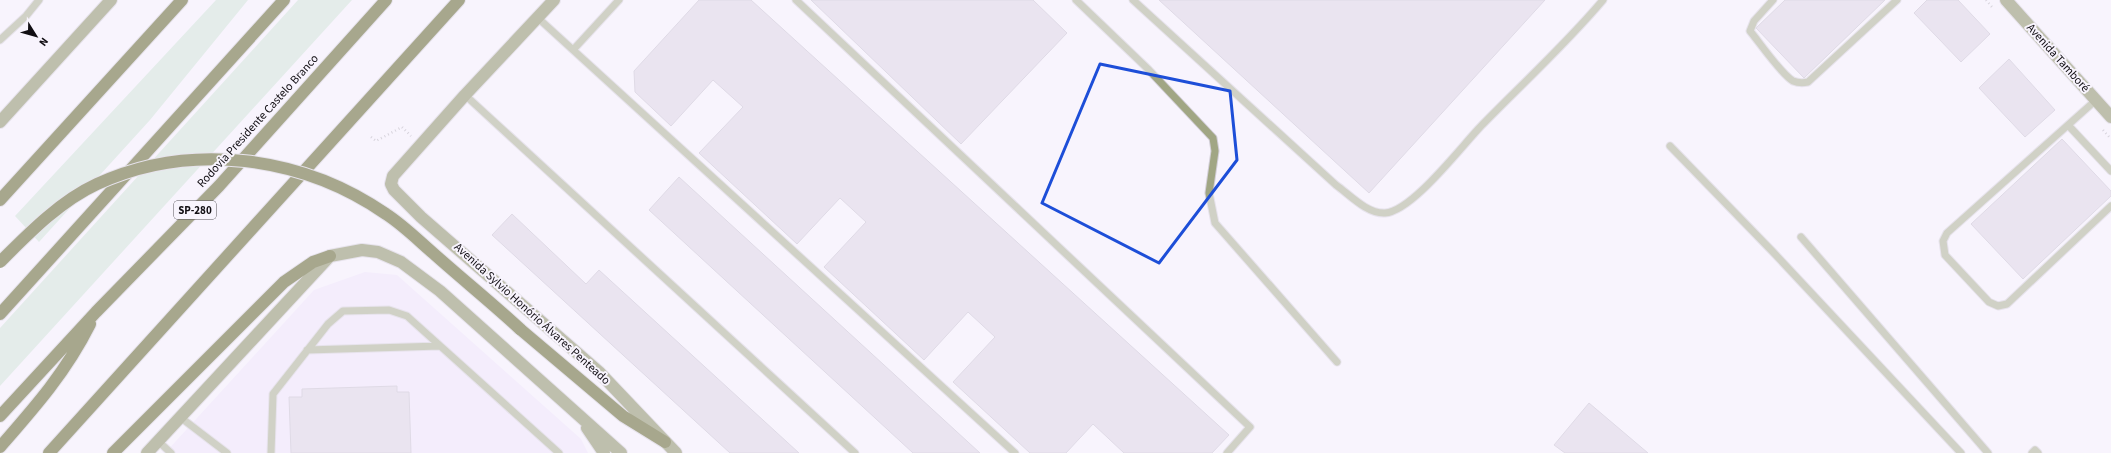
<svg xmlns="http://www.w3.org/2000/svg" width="2111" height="453" font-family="'Source Sans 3',sans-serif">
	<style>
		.built { fill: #efe4fa }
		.green { fill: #cce3d3 }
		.building { fill: #d9d1e1; stroke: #c2bbca }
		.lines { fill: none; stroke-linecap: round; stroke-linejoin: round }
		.lane-casing { stroke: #d3cfd8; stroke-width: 9 }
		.secondary-casing { stroke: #d3cfd8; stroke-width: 14 }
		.highway-casing { stroke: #d3cfd8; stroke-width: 14 }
		.path { stroke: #b1adb5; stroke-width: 2.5; stroke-dasharray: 1 3; stroke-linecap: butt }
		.lane { stroke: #a1a684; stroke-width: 7 }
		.secondary { stroke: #797e4c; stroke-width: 12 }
		.highway { stroke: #454a06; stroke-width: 12 }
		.highway-bridge-casing { stroke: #d3cfd8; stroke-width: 14; stroke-linecap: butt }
		.highway-bridge { stroke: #454a06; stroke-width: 12 }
		.marked { fill: none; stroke: #1d4ed8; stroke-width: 3; stroke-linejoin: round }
		.labels { text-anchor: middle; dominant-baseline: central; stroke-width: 4; stroke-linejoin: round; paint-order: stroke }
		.shield { fill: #f8f4fd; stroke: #565359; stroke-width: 1 }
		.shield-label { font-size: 11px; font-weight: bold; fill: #110e13 }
		.street-label { font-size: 12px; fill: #110e13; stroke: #f8f4fd }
	</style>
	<rect width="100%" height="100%" fill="#f8f4fd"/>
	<path class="built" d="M365,272l32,3 184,164 7,14h-423l149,-163z"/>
	<path class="green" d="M216,0h32l-98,120 -111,122 -24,-26z
		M298,0h54l-352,386v-58z"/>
	<path class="building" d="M699,0h52l478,435 -17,18h-88l-31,-29 -27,29h-36l-77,-71 42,-45 -27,-25 -44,48 -100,-93 42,-45 -26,-24 -43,46 -98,-91 44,-46 -30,-27 -42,46 -36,-34 -1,-21z
		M811,0h222l34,33 -106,111z
		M1159,0h386l-176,193z
		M1785,0h100l-81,78 -48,-50z
		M1927,0h31l32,34 -29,28 -47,-49z
		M2009,59l46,51 -30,27 -46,-49z
		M2062,139l49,52v5l-88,83 -52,-55z
		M679,177l301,276h-67l-264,-243z
		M512,214l74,70 13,-14 200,183h-69l-238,-218z
		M397,386v6h12l2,61h-120l-2,-56h13v-8z
		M1589,403l59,50h-83l-11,-8z"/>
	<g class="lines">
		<g class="lane-casing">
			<path id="lane" d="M796,0l454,427 -23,26
				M1076,0l72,69 65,69 2,13 -6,42 6,30 122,139
				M1133,0l203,185c14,10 31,29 49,28 28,-2 78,-69 98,-89 40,-41 83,-80 120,-124
				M1773,0l-19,21 -4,10c10,12 31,43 43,50 5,2 10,2 15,1l89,-82
				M538,18l477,435
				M0,40l26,-24 13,-16
				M573,50l46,-50
				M465,95l390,358
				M2096,100l-149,133 -4,8 2,14 44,47 9,4 9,-2 104,-98
				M2068,125l43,46
				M1670,146l103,106 188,201
				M1801,237l187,216
				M307,350l133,-4
				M180,417l47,36
				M158,441l13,12
				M271,453l2,-59 55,-70 15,-13 46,-1 18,6 152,137
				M2032,453l3,-3 3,3"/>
		</g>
		<g class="secondary-casing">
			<path id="secondary" d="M554,0l-89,95 -72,81 -2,8 3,6 27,27 178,155 77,81
				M2006,0l105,117
				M0,122l111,-122
				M587,428l17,25
				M147,453l183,-197 32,-6 16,2 23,10 39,29 181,162"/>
		</g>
		<g class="highway-casing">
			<path id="highway" d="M0,200l182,-200
				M0,314l284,-314
				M520,329l103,87 42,26
				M0,416l96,-104 123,-126 167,-186
				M0,447c35,-40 66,-75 90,-123
				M49,453l410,-453
				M113,453l171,-171 29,-20 17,-6"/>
		</g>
		<path class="path" d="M1986,0l6,7
			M2103,130l8,9
			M371,137l5,4 26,-14 9,9"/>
		<use href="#lane" class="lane"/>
		<use href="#secondary" class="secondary"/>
		<use href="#highway" class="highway"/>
		<g class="highway-bridge-casing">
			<path id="highway-bridge" d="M0,262c28,-28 60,-61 97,-78 94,-43 205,-28 289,30 17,11 32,26 47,39 29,26 59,50 87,76"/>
		</g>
		<use href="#highway-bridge" class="highway-bridge"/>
	</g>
	<path d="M0 0H2111V453H0ZM1100,64l130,27 7,69 -78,103 -117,-60z" fill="#f8f4fd" fill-opacity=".55" fill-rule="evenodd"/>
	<path class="marked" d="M1100,64l130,27 7,69 -78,103 -117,-60z"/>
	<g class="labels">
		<rect class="shield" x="174" y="201" width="42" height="18" rx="3"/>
		<g class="shield-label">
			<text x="195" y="210">SP-280</text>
		</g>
		<g class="street-label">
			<text transform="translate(2058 58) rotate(48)">Avenida Tamboré</text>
			<text transform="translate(258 121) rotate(-48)">Rodovia Presidente Castelo Branco</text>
			<text transform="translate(532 314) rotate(42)">Avenida Sylvio Honório Álvares Penteado</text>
		</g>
	</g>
	<g transform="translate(36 36) rotate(127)" stroke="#f8f4fd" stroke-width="3" paint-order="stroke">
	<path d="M0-3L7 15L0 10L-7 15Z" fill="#110e13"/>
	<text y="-6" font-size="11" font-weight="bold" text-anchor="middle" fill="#110e13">N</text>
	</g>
</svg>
